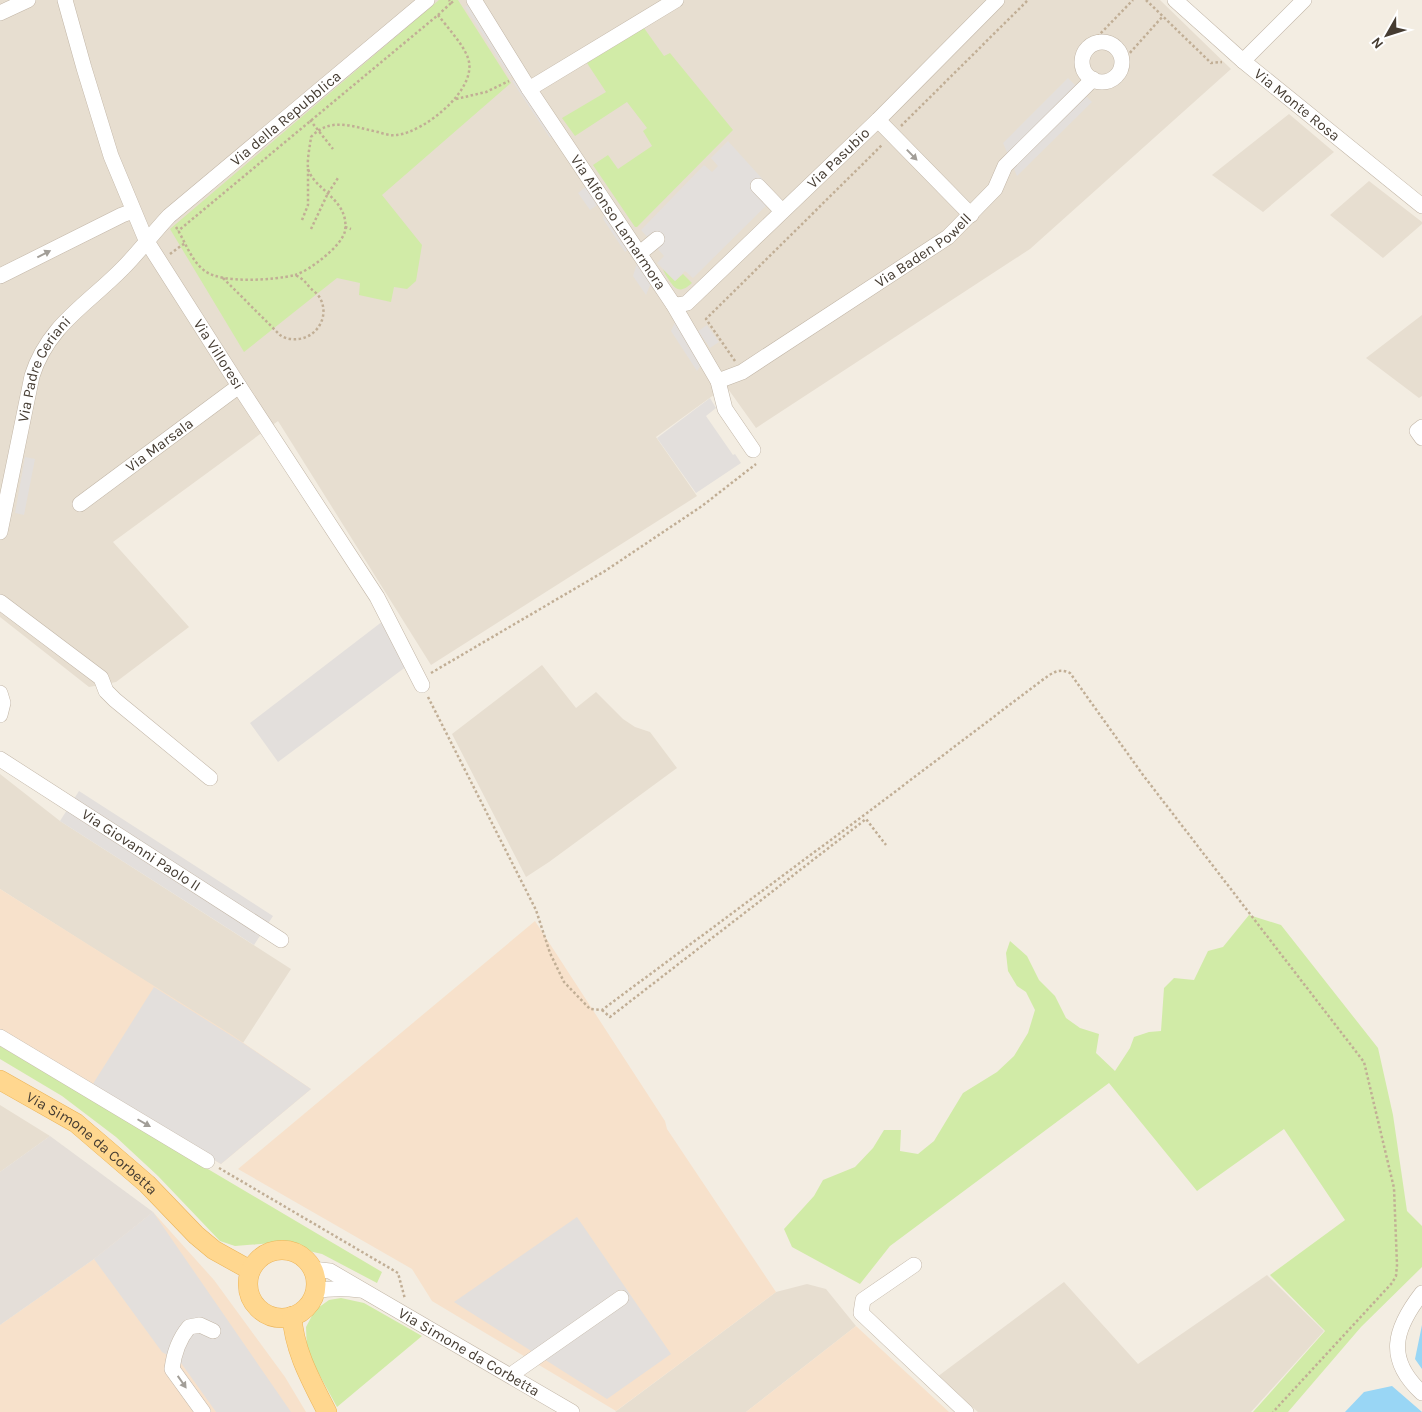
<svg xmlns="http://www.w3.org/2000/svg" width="1422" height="1412" font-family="Karla,sans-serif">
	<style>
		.residential { fill: #e7ded0 }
		.commercial { fill: #f7e1cb }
		.industrial { fill: #e4ded8 }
		.green { fill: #d1eba7 }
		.parking { fill: #e3dfdc }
		.water { fill: #99d6f5 }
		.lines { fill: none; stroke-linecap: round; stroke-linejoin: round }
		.minor-casing { stroke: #c2b6a7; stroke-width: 16 }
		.major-casing { stroke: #ecb457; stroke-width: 20 }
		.path { stroke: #c1ae95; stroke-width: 2.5; stroke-dasharray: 2.5 2.5; stroke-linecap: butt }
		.minor { stroke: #fff; stroke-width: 15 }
		.major { stroke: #ffd78f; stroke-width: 19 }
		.oneway { fill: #a29e98 }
		.labels { text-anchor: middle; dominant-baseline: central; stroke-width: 4; stroke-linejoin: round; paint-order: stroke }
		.street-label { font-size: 15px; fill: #453c32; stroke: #fff }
	</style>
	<rect width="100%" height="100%" fill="#f3ede2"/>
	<path class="residential" d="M0,0h1160l71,69 -201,180 -274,179 -30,-42 -70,51 41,59 -266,169 -153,-244 -165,121 76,85 -73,55 -27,5 -89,-70z
		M1289,114l45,38 -71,60 -51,-37z
		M1369,181l53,41v2l-39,34 -53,-43z
		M1422,315v81l-3,2 -53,-40z
		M542,665l34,43 20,-16 27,27 12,8 15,5 27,36 -128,94 -23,15 -74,-143z
		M0,774l60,47 231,148 -48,74 -243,-154z
		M0,1105l50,31 -50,36z
		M1267,1275l57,56 -73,81h-273l-41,-35 127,-95 74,82z
		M807,1284l19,5 30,37 -110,86h-131l161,-120z"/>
	<path class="commercial" d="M0,889l232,146 79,54 -90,75 -221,-129z
		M535,921l130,200 2,8 109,163 -160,119 -184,-110 -20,-32 -174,-100z
		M153,1212l61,68 71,97 21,35h-306v-87l94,-66z
		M856,1326l93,86h-203z"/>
	<path class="industrial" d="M50,1136l103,76 -59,47 -94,66v-153z"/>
	<path class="green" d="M439,0h19l53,83 -129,112 40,50 -6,36 -9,8 -13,-2 -3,15 -32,-7 1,-12 -23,-5 -93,74 -74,-123z
		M644,28l20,28 6,-3 63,77 -96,97h-2l-42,-62 15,-10 10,14 34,-23 -9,-15 4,-3 -20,-26 -52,34 -13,-18 44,-26 -19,-29z
		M663,269l12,12 8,-7 9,9c-11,10 -16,8 -23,-3 -3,-4 -5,-8 -6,-11z
		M1249,915l32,10 97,123 15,67 14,96 15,15v41l-61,60 -73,85h-35l72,-81 -55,-56 75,-55 -61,-91 -87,62 -88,-108 -219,163 -30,38 -68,-37 -8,-18 30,-33 9,-16 32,-13 18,-19 11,-18h17l-1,21 18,3 16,-13 29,-48 34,-21 17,-16 14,-23 7,-23 -9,-18 -9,-6 -9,-15 -2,-18 4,-12 17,15 12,24 16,16 11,22 14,10 19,6 -3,19 19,18 15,-23 4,-11 15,-5 12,-1 3,-43 10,-10 20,2 14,-29 15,-4z
		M0,1046l382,226 -5,11 -55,-29 -49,-11 -38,3 -15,-5 -62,-65 -42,-39 -54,-41 -62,-37z
		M341,1298l23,5 58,33 -85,71 -30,-55 -1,-25 9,-17 14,-10z"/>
	<path class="parking" d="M468,5l45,70 -3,2 -45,-70z
		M1068,78l24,24 -75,74 -14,-33z
		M516,79l37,57 -3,2 -38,-57z
		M728,141l49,54 -84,83 -8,-7 -10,10 -18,-18 7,-7 -23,-26 63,-65 8,7 6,-6 -7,-8z
		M587,186l12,18 -9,6 -12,-17z
		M604,213l24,37 -3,2 -22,-33z
		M637,263l14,20 -5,12 -13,-19z
		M676,320l28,41 -7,10 -26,-40z
		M707,325l12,17 -9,6 -12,-17z
		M710,398l6,10 -10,8 27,39 2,-1 6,9 -45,30 -39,-55z
		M25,457l10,2 -11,56 -9,-2z
		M383,621l24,45 -129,96 -28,-39z
		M79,791l194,125 -19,29 -194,-124z
		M154,987l89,56 68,46 -90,75 -130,-77z
		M153,1212l138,200h-75l-35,-49 -19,-11 -68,-93z
		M577,1217l94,137 -64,45 -153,-97z"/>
	<path class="water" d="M1422,1325v44l-7,-10z
		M1392,1386l30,26h-77l19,-20z"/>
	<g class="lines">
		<g class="minor-casing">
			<g id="minor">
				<path id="s1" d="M65,0l19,68 27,88 35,84 93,146 138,211 45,88"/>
				<path id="s2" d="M474,0l55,89 144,215 45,77 7,28 28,41"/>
				<path id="s3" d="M1175,0l68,61 179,145"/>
				<path d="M0,13l28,-13"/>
				<circle cx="1102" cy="62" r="20"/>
				<path d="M1243,61l61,-61"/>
				<path d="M529,89l147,-89"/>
				<path d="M878,120l93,95"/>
				<path d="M758,186l24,25"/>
				<path d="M640,253l17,-14"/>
				<path d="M0,276l122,-61 11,-4"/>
				<path id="s4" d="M673,304l6,1 8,-2 191,-183 119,-120"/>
				<path id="s5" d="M718,381l24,-9 206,-135 47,-48 10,-23 88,-87"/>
				<path d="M1422,427l-5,4 5,7"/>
				<path id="s6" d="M80,504l159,-118"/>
				<path id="s7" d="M0,532l32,-156c16,-51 56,-72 91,-108 16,-16 30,-35 46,-52l258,-216"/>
				<path d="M0,602l101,76 5,13 9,9 95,78"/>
				<path d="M0,693l3,10 -3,12"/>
				<path id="s8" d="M0,759l281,181"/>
				<path d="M0,1037l207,124"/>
				<path d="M914,1265l-51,35 -2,13 105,99"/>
				<path id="s9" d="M312,1269l18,2 242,141"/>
				<path d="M315,1291c15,-3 29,-3 45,-1"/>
				<path d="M1422,1293c-28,36 -37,66 0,100"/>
				<path d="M513,1377l2,-5 106,-74"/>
				<path d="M203,1412l-31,-43c2,-16 7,-30 17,-42l11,-2 13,6"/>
			</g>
		</g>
		<g class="major-casing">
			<g id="major">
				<path id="s10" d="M0,1080l76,43 71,61 49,51 18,15 36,20"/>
				<circle cx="282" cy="1284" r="34"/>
				<path d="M292,1316c2,35 20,66 35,96"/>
			</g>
		</g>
		<path class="path" d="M1146,0l65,63 11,-1
			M451,3l4,-3
			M438,15l13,-12 -2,-3
			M1098,42v-6l35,-36
			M1121,56l7,-1 35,-39
			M456,99l30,-7 23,-11
			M310,120l23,29
			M901,126l127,-126
			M302,220l6,-15v-36
			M176,227c9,14 15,34 29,44 17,13 70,9 90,4 14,-4 47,-29 50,-44 5,-32 -33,-42 -37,-63 -1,-9 2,-22 3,-31 20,-21 42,-10 67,-5 6,2 13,4 19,3 27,-3 82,-46 71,-77 -5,-14 -21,-31 -30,-43l-260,216
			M345,227l6,2
			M311,229l17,-36 10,-15
			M170,254l15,-11
			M223,278l57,57c3,2 7,4 11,4 22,3 39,-19 30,-39 -2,-5 -7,-9 -11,-12 -4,-6 -8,-10 -15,-13
			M735,361l-29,-42 177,-175
			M431,673l174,-102 97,-65 54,-42
			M428,697l108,213 14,43 14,29 26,27 12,1 265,-197 174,-132c10,-7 17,-14 29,-8l73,102 221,287 30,126 3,77 -1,11 -4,7 -119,129
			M602,1010l8,7 256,-198 20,26
			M219,1168l179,105 7,26"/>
		<use href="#minor" class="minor"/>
		<use href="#major" class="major"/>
	</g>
	<defs><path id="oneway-solid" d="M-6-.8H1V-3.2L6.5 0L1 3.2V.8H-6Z" transform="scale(1.25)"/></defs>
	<g class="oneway">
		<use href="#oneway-solid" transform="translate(912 155) rotate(46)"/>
		<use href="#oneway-solid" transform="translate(44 254) rotate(-27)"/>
		<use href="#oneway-solid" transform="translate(144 1123) rotate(30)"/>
		<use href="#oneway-solid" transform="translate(182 1382) rotate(55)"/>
	</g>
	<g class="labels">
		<g class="street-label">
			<text stroke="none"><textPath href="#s3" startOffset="161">Via Monte Rosa</textPath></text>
			<text stroke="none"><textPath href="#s7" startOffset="524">Via della Repubblica</textPath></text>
			<text stroke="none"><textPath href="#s4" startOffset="224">Via Pasubio</textPath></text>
			<text stroke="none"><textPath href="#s2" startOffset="265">Via Alfonso Lamarmora</textPath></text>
			<text stroke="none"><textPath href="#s5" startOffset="244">Via Baden Powell</textPath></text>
			<text stroke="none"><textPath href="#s1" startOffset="389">Via Villoresi</textPath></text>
			<text stroke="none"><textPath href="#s7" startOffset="170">Via Padre Ceriani</textPath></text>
			<text stroke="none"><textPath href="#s6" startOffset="99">Via Marsala</textPath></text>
			<text stroke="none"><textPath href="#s8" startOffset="168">Via Giovanni Paolo II</textPath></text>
			<text stroke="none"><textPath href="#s10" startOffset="112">Via Simone da Corbetta</textPath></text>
			<text stroke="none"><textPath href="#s9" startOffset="179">Via Simone da Corbetta</textPath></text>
		</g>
	</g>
	<g transform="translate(1387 35) rotate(231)" stroke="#ffffff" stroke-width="4" paint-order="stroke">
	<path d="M0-4L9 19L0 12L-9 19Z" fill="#453c32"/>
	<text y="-8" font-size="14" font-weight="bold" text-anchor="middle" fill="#453c32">N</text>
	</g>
</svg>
